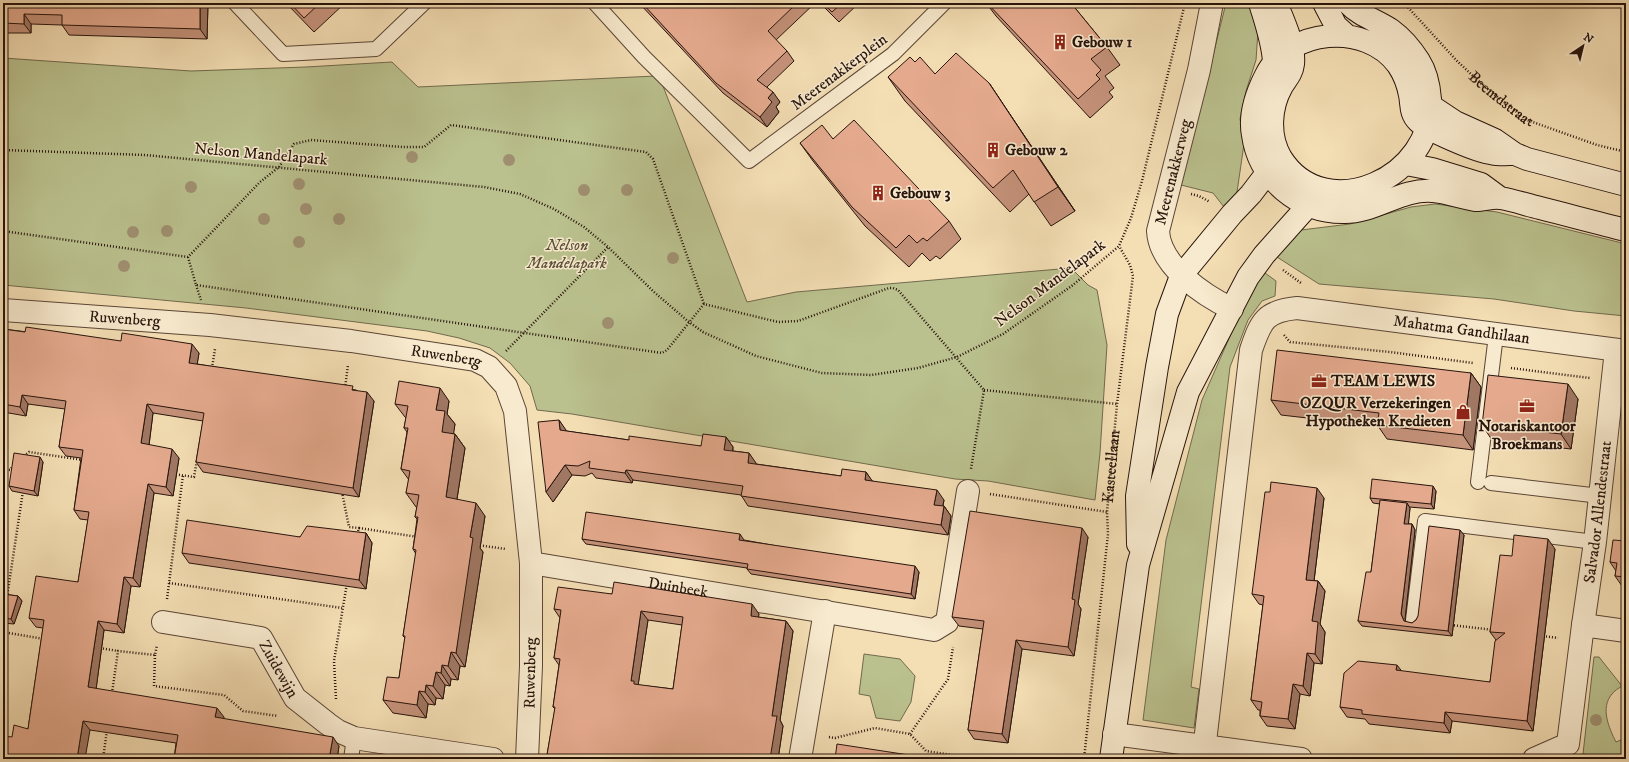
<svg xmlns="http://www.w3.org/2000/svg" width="1629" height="762" font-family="'IM FELL DW Pica',serif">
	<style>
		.green { fill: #bac18e; stroke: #716a4d }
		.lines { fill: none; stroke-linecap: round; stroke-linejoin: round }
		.service-casing { stroke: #5b4636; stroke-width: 16 }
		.minor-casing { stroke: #5b4636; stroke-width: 24 }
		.secondary-casing { stroke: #28140c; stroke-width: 24 }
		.path { stroke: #28140c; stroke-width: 2.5; stroke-dasharray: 1 2; stroke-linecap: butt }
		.service { stroke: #f8eace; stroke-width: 14 }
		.minor { stroke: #f8eace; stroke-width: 22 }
		.secondary { stroke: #f8eace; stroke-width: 22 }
		.tree { fill: #a09071 }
		.wall { fill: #c5927a; stroke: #28140c; fill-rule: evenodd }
		.shaded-wall { fill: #a07763; stroke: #28140c }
		.building { fill: #e5aa8e; stroke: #28140c; fill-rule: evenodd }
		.labels { text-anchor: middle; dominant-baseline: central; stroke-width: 3; stroke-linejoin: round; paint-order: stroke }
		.poi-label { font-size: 16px; font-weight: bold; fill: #28140c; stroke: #f8eace; text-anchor: start }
		.street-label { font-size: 16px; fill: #28140c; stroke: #f8eace }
		.park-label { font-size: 16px; font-style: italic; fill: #5b513a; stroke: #f8eace }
	</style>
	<rect width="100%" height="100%" fill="#f4deb4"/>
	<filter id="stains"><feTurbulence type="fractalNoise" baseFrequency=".005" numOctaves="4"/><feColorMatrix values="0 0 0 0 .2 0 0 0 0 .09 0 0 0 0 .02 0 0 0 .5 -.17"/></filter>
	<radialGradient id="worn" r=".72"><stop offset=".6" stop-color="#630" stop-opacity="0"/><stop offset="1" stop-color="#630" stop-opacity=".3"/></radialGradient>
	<path class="green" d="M1226,3h23l9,28 -2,29 -10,31 -6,28 4,25 -7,48 -13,15 -11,-14 -32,-8z
		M3,58l188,13 115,-4 86,-5 26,25 238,-11 5,5 86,221 49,-10 275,-24 17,17 9,5 10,55 -7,108 -5,47 -107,-19 -33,-2 -383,-65 -35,-4 -7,-24 -20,-23 -20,-15 -31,-10 -32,-7 -181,-23 -243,-23z
		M1435,204l62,8 129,32v72l-52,-5 -80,-12 -175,-15 -42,-27 24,-27 49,-6 61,-17z
		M1265,273l11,8 -1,15 -13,5 -14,19 -18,47 -39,320 8,2 -5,39 -51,-8 23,-180 36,-140 47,-107z
		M864,654l36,5 15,17 -4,26 -11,19 -24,-3 -6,-22 -11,-2z
		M1594,657h5l23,29c-3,2 -8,5 -10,8 -12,14 -3,34 4,48l10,-4v21l-43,-5z"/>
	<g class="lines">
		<g class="service-casing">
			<path id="service" d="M235,3l48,51 93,-5 48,-46
				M595,3l49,54 105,104 144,-107 51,-51
				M1478,482l18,-147
				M1491,483l109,13
				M1413,620l12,-99 170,21
				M351,759l3,-21"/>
		</g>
		<g class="minor-casing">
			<g id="minor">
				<path d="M1212,3l-13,67 -41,161c2,35 45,64 74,78"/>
				<path id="s3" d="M3,310l207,15 141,16 124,19 14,7 17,19 9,25 16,152v103l-4,93"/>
				<path id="s4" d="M531,563l403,67 13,-8 21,-131"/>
				<path id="s5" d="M163,622l98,16 34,60 33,26 10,7 16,7 139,21"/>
				<path id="s6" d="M1583,625l12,-83 21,-192"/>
				<path d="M1114,734l187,25"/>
				<path d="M800,759l25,-148"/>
				<path id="s7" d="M1203,759l48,-409c10,-29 14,-39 46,-42l329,43"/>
				<path d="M1534,759l34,-15 15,-119 43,6"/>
			</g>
		</g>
		<g class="secondary-casing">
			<path id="secondary" d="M1260,3c6,20 13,39 14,59
				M1276,3c7,17 19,42 17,61 -1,9 -6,14 -11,22 -12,21 -14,50 -1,72 44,70 155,19 149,-59 -1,-13 -4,-27 -11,-38 -7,-11 -17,-23 -28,-31 -15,-10 -31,-14 -43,-27
				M1324,3l12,23 10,9
				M1431,106l24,16 40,18 20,14 12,5 99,26
				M1515,154c-7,0 -16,1 -24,-1 -13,-1 -64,-23 -73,-32 -8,-8 -6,-16 -8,-26 -2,-11 -6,-21 -12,-30 -32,-44 -110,-37 -133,12 -9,18 -16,38 -12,58 6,44 46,77 90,77 32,1 58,-24 90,-21 14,1 29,7 43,9 8,0 16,-3 24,-2 13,2 27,7 40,10 28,7 57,15 86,22
				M1406,164l26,5 49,15 19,14
				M1138,544l-1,-48 20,-129 10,-53 14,-38 51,-62 19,-20 16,-21
				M1111,759l27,-194 50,-173 60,-115 16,-22 59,-66"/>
		</g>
		<g class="path">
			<path id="s1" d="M1404,3l53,58 28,26 42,33 70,25 29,7"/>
			<path d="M3,150l142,5 339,32 36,7 34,15 30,18 24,20 46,45 35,30 14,10 53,24 66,17 49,2 47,-7 39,-11 46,-23 70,-49 46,-39 12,-28 11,-37 43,-178"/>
			<path d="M1191,194l8,2 11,6"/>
			<path d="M3,231l185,26 72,-75 19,-15 15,-23 17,-4 92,7h21l27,-22 195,27 7,7 51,145"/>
			<path d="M188,257l8,28 466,68 5,-3 37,-46 74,18 20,-1 91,-33h4l5,2 86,100 -13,79"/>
			<path d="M1283,270l18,13"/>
			<path d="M196,285l5,15"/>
			<path d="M1284,335l6,7 100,10 83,11"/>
			<path d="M506,351l102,-104"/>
			<path d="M212,368l3,-19"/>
			<path d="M1511,368l79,10"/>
			<path d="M345,388l3,-23"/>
			<path d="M984,390l133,14"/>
			<path d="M24,456l5,-4 54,8"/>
			<path d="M3,469l7,1 3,-4"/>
			<path d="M173,474l21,3 3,-17"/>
			<path d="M342,492l7,35 10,1 -2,7"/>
			<path d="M990,494l117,18"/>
			<path d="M359,528l59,9"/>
			<path d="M477,545l29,4"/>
			<path d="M169,583l173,25"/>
			<path d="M7,597l16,-106"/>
			<path d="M167,599l16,-124"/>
			<path d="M1451,625l43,5"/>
			<path d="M3,627l1,-7"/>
			<path d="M3,632l41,7"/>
			<path d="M1543,636l15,2"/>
			<path d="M100,648l18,3"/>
			<path d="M155,655l-1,31 70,9 19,16 35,5"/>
			<path d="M112,693l6,-42 37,4 2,-10"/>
			<path d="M336,699l-2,-38 13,-78"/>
			<path d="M910,734l38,-55 5,-32"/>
			<path d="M829,737l6,1 40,-10 35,6 16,17 51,8"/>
			<path d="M103,759l4,-29"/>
			<path id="s2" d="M1084,759l24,-225 -1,-22 10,-108 16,-128 -3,-11 -11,-19"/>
		</g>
		<use href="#service" class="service"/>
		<use href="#minor" class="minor"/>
		<use href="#secondary" class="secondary"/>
	</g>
	<g class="tree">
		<circle cx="412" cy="157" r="6"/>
		<circle cx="509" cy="160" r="6"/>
		<circle cx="299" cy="184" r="6"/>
		<circle cx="191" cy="187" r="6"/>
		<circle cx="584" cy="190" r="6"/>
		<circle cx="627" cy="190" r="6"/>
		<circle cx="306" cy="209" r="6"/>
		<circle cx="264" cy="219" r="6"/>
		<circle cx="339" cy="219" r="6"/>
		<circle cx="167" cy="231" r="6"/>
		<circle cx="133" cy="232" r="6"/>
		<circle cx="299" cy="242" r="6"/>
		<circle cx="673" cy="258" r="6"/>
		<circle cx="124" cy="266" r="6"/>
		<circle cx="608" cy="323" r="6"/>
		<circle cx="1596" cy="720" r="6"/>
	</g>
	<path class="wall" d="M3,3h205l-1,36 -138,-4 -7,-10 -31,-1v9h-28z
		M286,3h59l-31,29z
		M639,3h176l-39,37 11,11 7,10 -27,26 13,15 -4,5 3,5 -12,15 -44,-34z
		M820,3h39l-20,19z
		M986,3h85l36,44 13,18 -15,11 9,12 -5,4 4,5 -23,21 -94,-102z
		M915,62l20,12 54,9 16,24 70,104 -24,15 -22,-32 -19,18 -105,-111 -17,-24z
		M833,139l116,82 12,18 -21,20 -4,-3 -6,5 -8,-8 -13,14 -44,-41 -52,-65 -13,-18z
		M3,329l196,24 -2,11 159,26 18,11 -15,96 -156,-25 -7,-10 7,-41 -50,-8 -4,32 30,13 -6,38 -19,-3 -14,94 -9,-1 -7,47 -20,-3 -8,59 128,28 -1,2 116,27 -2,13h-163l2,-16 -86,-13 -78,7 16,-8 15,-101 -7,-1 -7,-9 49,-36 10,-62 -8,-1 -6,-9 7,-52 -15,-2 -7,-9 6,-38 -37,-5 -2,12 -23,-4z
		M1471,373l10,14 -8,63 -86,-11 -9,-13 -97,-11 -10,-15z
		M1578,399l-7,50 -79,-9 -10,-15z
		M449,401l-2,13 8,10 -2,10h2l10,14 -8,51 28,17 -5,32 3,4 -18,115 -5,-1 -2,14 -7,-1 -1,7 -5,-1 -2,14 -7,-1 -1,7 -7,-1 -2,14 -33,-5 -10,-13 16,-22 6,-40 -2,-2 13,-82 -3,-5 4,-30 -2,-2 2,-10h-1l-10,-14 3,-13 -8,-11 6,-37 -3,-4 2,-10 -1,-1 -10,-13z
		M559,420l7,11 63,9 72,6 25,-9 7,10v4l16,2 7,11 85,12 25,-4 6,9 72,19 -1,6h1l7,10 -3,19 -200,-29 -7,-11 -108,-15 -1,3 -36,-5 -4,-5 -7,3 -13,-1 -19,27z
		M43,462l-5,34 -26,-5 -3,-5z
		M1436,491l-2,18 -25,-2 1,1 -2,16h4l3,6 -10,89 1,3 6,1 4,-3 48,-85 -12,101 -90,-10 -4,-5 13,-49 9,-68 -7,-1 -3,-5z
		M1324,498l-10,83h4l7,10 -5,33 5,8 -3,32 -8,-1 -4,33 -10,-2 -5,35 -28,-3 -7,-10v-6h-2l-7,-10 12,-95 -4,-1 -7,-10z
		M366,533l6,10 -6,46 -177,-26 -7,-10 118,-16z
		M1088,537l-10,67 3,5 -7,47 -52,-7 -14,94 -34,-4 -6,-9 15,-101 -24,-3 -7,-9z
		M582,539l162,1 175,32 -4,27 -164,-25 -4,-5v-1l-161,-24z
		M1626,541v51l-2,-2 1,-4h-3l-7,-10 1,-5 -6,-9z
		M1555,549l-22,182 -81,-10 -2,12 -81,-9 -4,-5 -18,-2 -7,-10 150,-25 6,-42 -6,-8 22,-76z
		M3,594l15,2 4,5 -8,23 -11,-1z
		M612,594l147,20 -1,3 28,4 7,10 -13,89 3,6 -5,33h-228l-3,-4 8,-46 -2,-2 6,-42 -5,-7 6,-40 -6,-9zM648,620l34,5 -9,64 -35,-4z"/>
	<path class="shaded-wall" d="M200,3h8l-1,36 -7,-10z
		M24,14l7,10v9l-7,-9z
		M989,83l16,24 70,104 -17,-24z
		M773,92l7,10 -4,5 3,5 -12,15 -7,-10 8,-19z
		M192,344l7,9 -3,19 -7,-9z
		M1471,373l10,14 -8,63 -10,-15z
		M1568,384l10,15 -7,50 -10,-15z
		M440,388l9,13 -2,13 8,10 -3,21 -10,-13 -6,-22z
		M367,392l7,9 -15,96 -6,-9z
		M22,395l6,9 -2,12 -6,-9z
		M147,404l6,9 -5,40 -7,-10z
		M559,420l7,10 1,10 -7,-10z
		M455,434l10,14 -10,63 -9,-14z
		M726,437l7,10 -2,13 -7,-10z
		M172,449l7,9 -6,38 -7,-9z
		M749,453l7,10 -1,10 -7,-10z
		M40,457l3,5 -5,34 -4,-5z
		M565,465l7,10 -19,27 -7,-10z
		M626,470l7,10 -1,3 -7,-10z
		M866,472l7,10 -8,-2z
		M148,484l6,9 -14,94 -7,-9z
		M1433,486l3,5 -2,18 -3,-5z
		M1317,488l7,10 -11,91 -7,-9z
		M937,490l7,10 -3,15 -7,-10z
		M476,503l9,13 -5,32 3,4 -18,115 -9,-14 14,-116z
		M1407,503l3,5 -2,21 -4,-5z
		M944,506l7,10 -3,19 -7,-10z
		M1412,524l3,6 -10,89 3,8 -4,-6 -3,-7z
		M1082,528l6,9 -10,67 3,5 -7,47 -6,-9 4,-48z
		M1460,530l4,5 -12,101 -4,-5z
		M366,533l6,10 -6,46 -7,-9z
		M740,534l4,6 -1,5 -4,-5z
		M1548,539l7,10 -22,182 -6,-10z
		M915,566l4,6 -4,27 -4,-5z
		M124,577l7,9 -7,47 -7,-9z
		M1318,581l7,10 -5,33 5,8 -3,32 -7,-10 -3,-33z
		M18,596l4,5 -8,23 -3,-5z
		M752,604l7,10 -2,11 -6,-9z
		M641,611l7,9 -10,66 3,5 -10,-10z
		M98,621l6,9 -9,67 -7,-10z
		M786,621l7,10 -13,89 3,6 -5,33h-8l2,-43z
		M1016,640l6,9 -14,94 -6,-9z
		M451,652l9,14 -2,14 -10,-14z
		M1307,653l7,10 -4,33 -7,-10z
		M442,665l9,14 -1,7 -9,-13z
		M1397,665l7,9 -8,-4z
		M436,672l9,13 -2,14 -10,-13z
		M1293,684l7,10 -5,35 -7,-10z
		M426,685l10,13 -1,7 -10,-13z
		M419,691l9,13 -2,14 -9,-13z
		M217,708l7,9 -2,10 -7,-10z
		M1445,712l7,9 -2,12 -6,-10z
		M83,721l7,9 -5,29h-8z
		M333,737l6,9 -2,13h-8z
		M909,755l3,4h-4z"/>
	<path class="building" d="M3,3h197v26l-138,-4v-10l-38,-1v10l-21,-1z
		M290,3h30l-16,15z
		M642,3h155l-29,28 19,20 -30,29 16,12 -5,6 4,4 -12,15 -44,-34z
		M823,3h19l-10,9z
		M987,3h84l36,44 -16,12 10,11 -5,5 4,4 -22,20z
		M956,53l33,30 69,104 -24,15 -21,-32 -20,18 -105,-111 22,-20 5,5 5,-5 15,17z
		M854,120l95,101 -22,20 -4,-3 -6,5 -8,-8 -13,13 -44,-41 -52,-64 22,-18 11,14z
		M26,327l95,14 1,-8 70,11 -3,19 164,23 -1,4 15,2 -14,96 -157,-26 8,-49 -57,-9 -6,39 31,6 -6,38 -18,-3 -15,94 -9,-1 -7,47 -19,-3 -10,66 129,21 -2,9 118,20 -4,22h-155l4,-24 -95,-14 -6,38h-74v-23l9,1 2,-12 14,4 16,-109 -15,-2 7,-42 42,6 11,-70 -15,-2 9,-60 -24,-3 7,-46 -44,-6 -2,12 -17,-3v-75l22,3z
		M1277,350l194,23 -8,62 -86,-10 2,-12 -108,-13z
		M1488,375l80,9 -7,50 -79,-9z
		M399,381l41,7 -4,22 9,1 -3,21 13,2 -9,63 30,6 -6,34 3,1 -17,115 -5,-1 -3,14 -6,-1 -1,8 -5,-1 -3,14 -7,-1 -1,7 -6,-1 -2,14 -34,-5 4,-23 12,1 6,-42h-2l13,-86 -3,-1 5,-32h-3l4,-22 -13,-2 4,-22 -9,-2 7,-41h-4l4,-22 -13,-2z
		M1623,410h3v7z
		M559,420l1,10 69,10v-4l72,10 2,-12 23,3 -2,13 25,3 -1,10 93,13 1,-7 24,3 -1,8 72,10 -3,15 10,1 -3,19 -200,-29 2,-10 -117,-16 -1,3 -36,-5 1,-7 -12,5 -13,-1 -19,27 -8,-70z
		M14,453l26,4 -6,34 -25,-5z
		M1372,479l61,7 -2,18 -61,-6z
		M1271,482l46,6 -11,92 12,1 -6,40 6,1 -3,32 -8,-1 -4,33 -10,-2 -5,35 -28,-3 2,-14 -11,-2 13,-104 -12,-2 13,-102h5z
		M1380,500l27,3 -3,21h8l-11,90 3,7 8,2 4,-3 2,-4 11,-90 31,4 -12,101 -90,-10 8,-49h5z
		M970,511l112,17 -10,71 3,1 -7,47 -52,-7 -14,94 -34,-4 16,-109 -32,-4z
		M586,512l154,22 -1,6 176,26 -4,28 -164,-25 1,-5 -166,-25z
		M187,520l113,17 7,-11 59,7 -7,47 -177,-27z
		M1514,535l34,4 -21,182 -82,-9 -1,11 -82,-9v-4l-22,-3 4,-34 14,-12 39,4 -1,5 94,12 5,-41 10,-8 -15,-1 10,-77 12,1z
		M1613,540l13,1v49h-2l2,-13 -11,-1 2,-13 -7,-1z
		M614,582l138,22 -1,12 35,5 -14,95h5l-7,43h-194l-29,-4 8,-48h-2l7,-48 -6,-1 7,-48 -7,-1 4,-22 54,7zM641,611l42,6 -10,72 -39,-5v-3h-3z
		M3,594l15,2 -7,23 -8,-1z
		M837,744l72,11 -1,4h-73z"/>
	<defs>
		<g id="building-bare" transform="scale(1.2)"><path d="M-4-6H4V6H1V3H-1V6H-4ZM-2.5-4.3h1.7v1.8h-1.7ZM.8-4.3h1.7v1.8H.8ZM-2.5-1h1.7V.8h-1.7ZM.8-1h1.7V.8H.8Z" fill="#8f2418" stroke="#f8eace" stroke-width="2.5" paint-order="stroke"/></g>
		<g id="office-bare" transform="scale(1.2)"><path d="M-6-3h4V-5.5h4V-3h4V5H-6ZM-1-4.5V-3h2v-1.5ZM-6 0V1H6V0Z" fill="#8f2418" stroke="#f8eace" stroke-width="2.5" paint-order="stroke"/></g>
		<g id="shop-bare" transform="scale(1.2)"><path d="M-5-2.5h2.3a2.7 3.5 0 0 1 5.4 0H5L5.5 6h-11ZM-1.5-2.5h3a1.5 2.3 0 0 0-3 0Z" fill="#8f2418" stroke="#f8eace" stroke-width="2.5" paint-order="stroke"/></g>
	</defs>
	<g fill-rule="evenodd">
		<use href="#building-bare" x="1060" y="42"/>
		<use href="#building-bare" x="993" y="150"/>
		<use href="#building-bare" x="878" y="193"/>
		<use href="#office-bare" x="1319" y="381"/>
		<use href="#office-bare" x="1527" y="406"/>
		<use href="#shop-bare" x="1463" y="412"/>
	</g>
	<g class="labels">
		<g class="poi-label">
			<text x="1072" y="42">Gebouw 1</text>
			<text x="1005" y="150">Gebouw 2</text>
			<text x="890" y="193">Gebouw 3</text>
			<text x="1331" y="381">TEAM LEWIS</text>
			<text x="1451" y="403" text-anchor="end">OZQUR Verzekeringen<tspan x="1451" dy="18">Hypotheken Kredieten</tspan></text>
			<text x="1527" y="426" text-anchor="middle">Notariskantoor<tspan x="1527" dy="18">Broekmans</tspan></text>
		</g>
		<g class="street-label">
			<text transform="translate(839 72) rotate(-37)">Meerenakkerplein</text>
			<text stroke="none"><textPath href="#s1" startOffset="137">Beemdstraat</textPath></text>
			<text transform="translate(261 154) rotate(5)">Nelson Mandelapark</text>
			<text transform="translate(1173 172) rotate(-76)">Meerenakkerweg</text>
			<text transform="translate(1050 283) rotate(-37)">Nelson Mandelapark</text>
			<text stroke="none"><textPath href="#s3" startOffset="122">Ruwenberg</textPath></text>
			<text stroke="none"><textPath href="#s7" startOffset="646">Mahatma Gandhilaan</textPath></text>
			<text stroke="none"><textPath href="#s3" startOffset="446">Ruwenberg</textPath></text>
			<text stroke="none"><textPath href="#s2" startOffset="294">Kasteellaan</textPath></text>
			<text stroke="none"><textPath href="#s6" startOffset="114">Salvador Allendestraat</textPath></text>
			<text stroke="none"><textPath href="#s4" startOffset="149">Duinbeek</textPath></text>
			<text stroke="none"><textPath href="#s5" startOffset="135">Zuidewijn</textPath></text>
			<text transform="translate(530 673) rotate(-89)">Ruwenberg</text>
		</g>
		<g class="park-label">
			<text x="567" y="245">Nelson<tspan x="567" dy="18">Mandelapark</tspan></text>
		</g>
	</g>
	<rect width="1629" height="762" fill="none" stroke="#f4deb4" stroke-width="16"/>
	<rect x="4" y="4" width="1621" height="754" fill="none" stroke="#28140c" stroke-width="2"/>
	<rect x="8" y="8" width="1613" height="746" fill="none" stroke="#28140c"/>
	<g transform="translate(1583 46) rotate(35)" stroke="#f8eace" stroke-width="3" paint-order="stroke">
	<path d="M0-3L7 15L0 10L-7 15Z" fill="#28140c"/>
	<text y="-6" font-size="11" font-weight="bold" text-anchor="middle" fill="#28140c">N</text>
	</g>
	<rect width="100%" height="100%" filter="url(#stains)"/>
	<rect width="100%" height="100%" fill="url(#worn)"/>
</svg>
